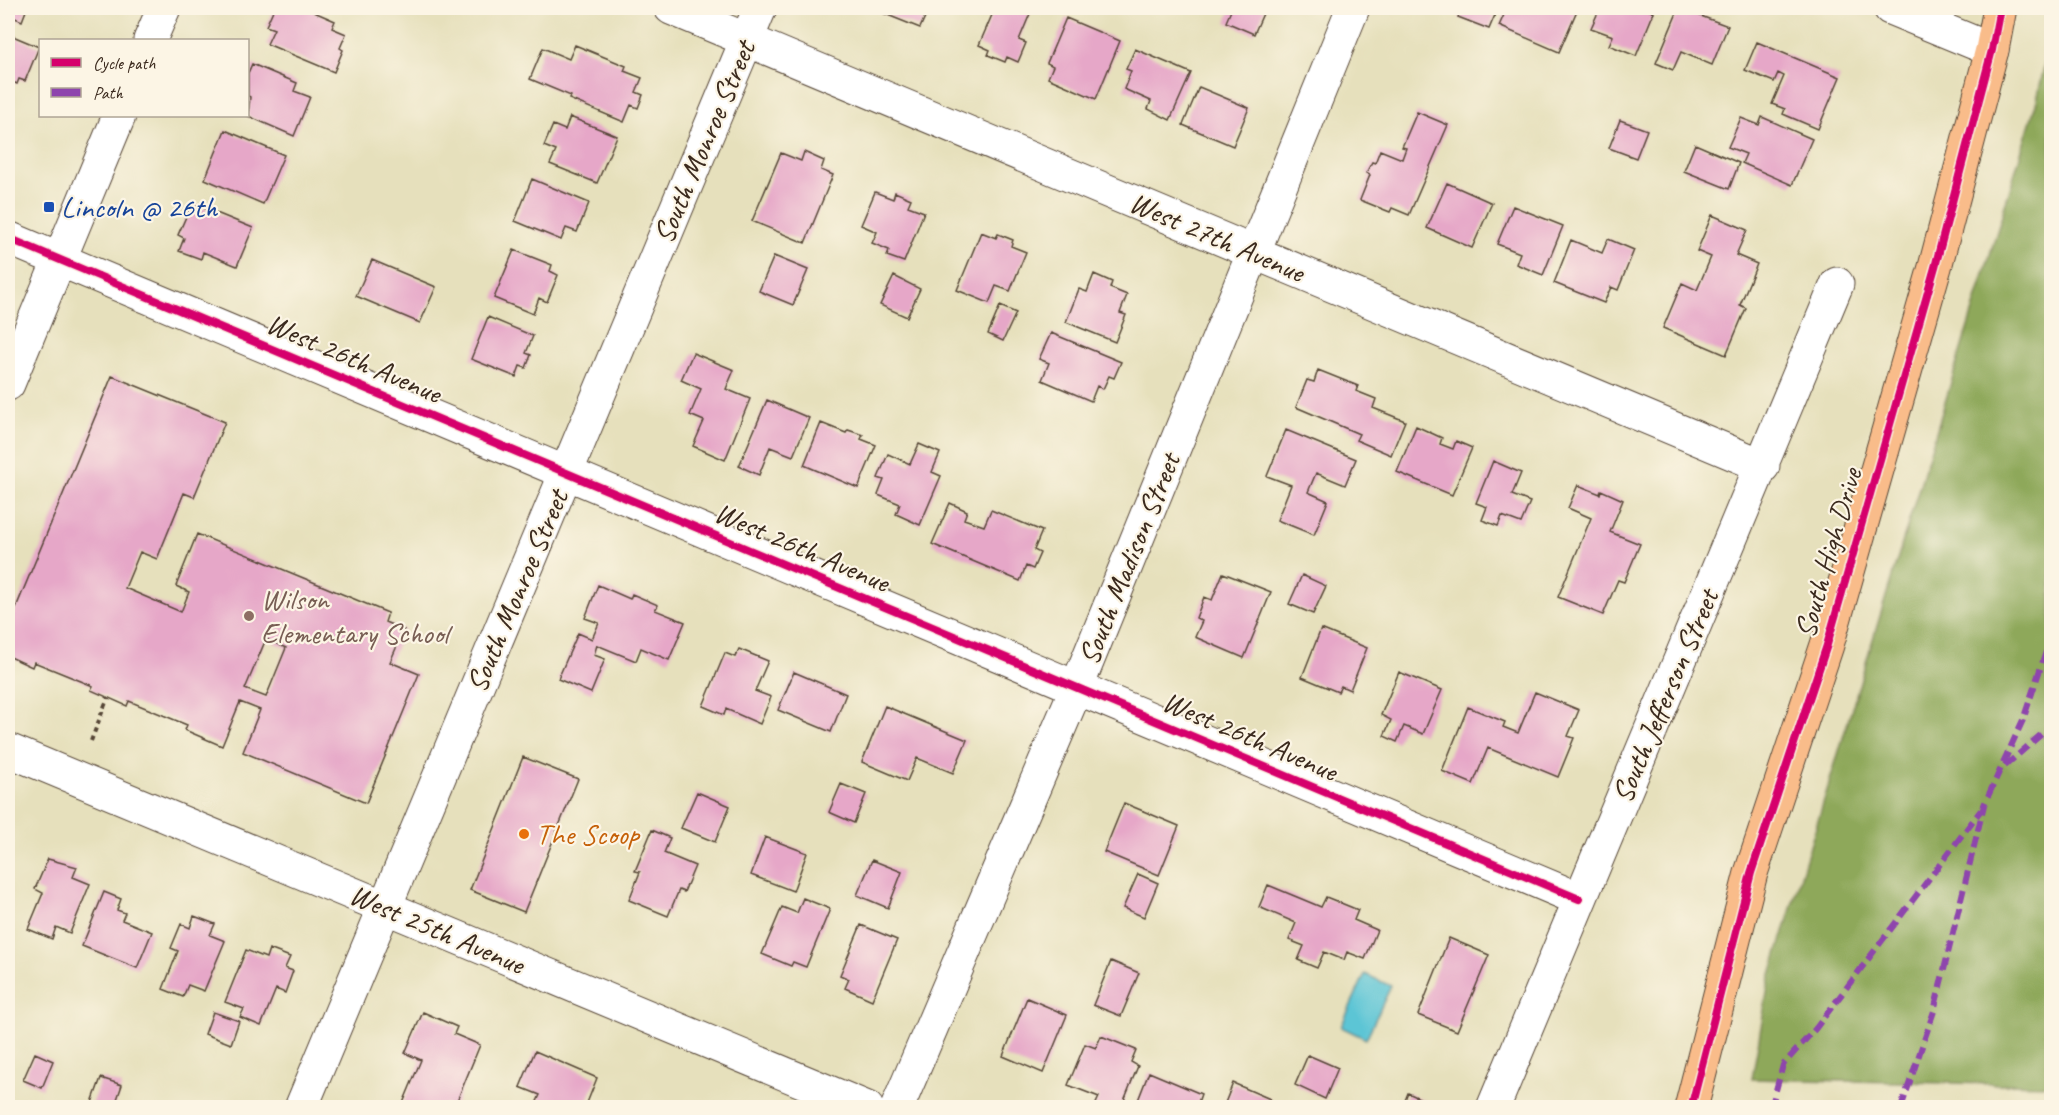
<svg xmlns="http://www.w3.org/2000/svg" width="2059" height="1115" font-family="Caveat,sans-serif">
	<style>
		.forest { fill: #8ea85a; stroke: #64693c; stroke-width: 1.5 }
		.water { fill: #5bc5d5; stroke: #4b787a; stroke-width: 1.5 }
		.building { fill: #e6a7c8; fill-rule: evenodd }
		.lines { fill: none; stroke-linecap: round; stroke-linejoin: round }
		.minor-casing { stroke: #554536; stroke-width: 35 }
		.major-casing { stroke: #554536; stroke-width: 35 }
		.path { stroke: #554536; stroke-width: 4; stroke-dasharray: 4.5 4.5; stroke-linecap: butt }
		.minor { stroke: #fff; stroke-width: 33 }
		.major { stroke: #f9bc8a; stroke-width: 33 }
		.quiet { stroke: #8e44ad; stroke-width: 6; stroke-dasharray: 12 6; stroke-linecap: butt }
		.cycleway-casing { stroke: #fcf5e5; stroke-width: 11 }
		.cycleway { stroke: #d6006c; stroke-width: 8 }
		.transit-dot { fill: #1a4fb4; stroke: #fcf5e5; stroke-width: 2 }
		.education-dot { fill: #8d6e63; stroke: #fcf5e5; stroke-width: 2 }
		.food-dot { fill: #e8710a; stroke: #fcf5e5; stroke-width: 2 }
		.labels { text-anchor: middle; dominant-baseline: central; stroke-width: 4.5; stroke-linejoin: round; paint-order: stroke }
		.street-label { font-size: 30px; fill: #3b2a1e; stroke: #fcf5e5 }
		.transit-label { font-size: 30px; fill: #164399; stroke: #fcf5e5; text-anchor: start }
		.education-label { font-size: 30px; fill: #785e54; stroke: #fcf5e5; text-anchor: start }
		.food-label { font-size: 30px; fill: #c56008; stroke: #fcf5e5; text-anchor: start }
	</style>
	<rect width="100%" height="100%" fill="#fcf5e5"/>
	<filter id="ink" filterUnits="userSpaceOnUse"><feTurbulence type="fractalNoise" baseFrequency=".0167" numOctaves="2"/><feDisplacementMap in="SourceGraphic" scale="12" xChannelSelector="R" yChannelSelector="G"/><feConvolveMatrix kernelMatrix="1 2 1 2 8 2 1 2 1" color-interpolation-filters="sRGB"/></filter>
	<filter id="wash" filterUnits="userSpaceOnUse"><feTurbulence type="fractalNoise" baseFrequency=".008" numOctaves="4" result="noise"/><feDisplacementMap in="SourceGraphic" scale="24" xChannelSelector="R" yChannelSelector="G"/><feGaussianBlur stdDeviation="1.35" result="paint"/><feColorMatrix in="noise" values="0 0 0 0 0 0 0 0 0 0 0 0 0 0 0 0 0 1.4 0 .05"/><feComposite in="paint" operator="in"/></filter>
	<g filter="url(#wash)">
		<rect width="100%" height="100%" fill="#e6e0bc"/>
		<path class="forest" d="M2051,34v1051l-299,-6 17,-98 268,-881z"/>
		<path class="water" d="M1365,974l26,12 -25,53 -25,-12z"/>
		<g id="blocks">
			<path class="building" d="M8,8h19l-5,13 -14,-6z
				M274,8h31l30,13 -3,7 14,6 -6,14 3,2 -9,22 -67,-28 7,-15 -8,-3z
				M870,8h59l-9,20z
				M995,8l37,1 -13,31 7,3 -8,19 -11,-5 -2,5 -17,-7 2,-5 -11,-5z
				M1232,8l33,1 -11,25 -28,-12z
				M1462,8h36l-9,21 -31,-12z
				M1507,8h71l-19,44 -60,-26z
				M1600,8h42l12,4 -18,44 -27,-11 4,-9 -22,-8z
				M1679,8l49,18 -16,39 -31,-13 -8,18 -17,-7z
				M1066,18l54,23 -24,58 -48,-21 5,-12 -6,-3z
				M8,34l31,13 -14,34 -6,-2 -2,5 -9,-4z
				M1757,42l83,35 -22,52 -35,-15 2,-5 -13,-5 12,-28 -6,-3 -4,9 -29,-12z
				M575,45l51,21 -2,5 18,7 -6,14 7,3 -5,13 -7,-3 -7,17 -55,-23 2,-3 -41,-17 13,-31 26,11z
				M1135,49l56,24 -21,47 -22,-11 3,-8 -27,-12 7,-18 -5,-2z
				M252,64l45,19 -3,8 16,6 -16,39 -46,-20 2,-19 -2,-1v-23z
				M1199,87l50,21 -16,38 -50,-21z
				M1417,112l31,13 -39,90 -17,-7 -2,4 -30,-12 10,-25 -4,-2 6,-11 3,1 5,-13 22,9 4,-11 -4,-1z
				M570,117l47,19 -20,47 -47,-19 6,-13 -12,-5 9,-21 12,5z
				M1762,117l50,22 -20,46 -50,-22 4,-9 -18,-7 13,-29 18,7z
				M1620,120l27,10 -11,28 -27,-10z
				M225,130l59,25 -21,49 -58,-25z
				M1695,144l44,19 -10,26 -45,-18z
				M804,152l20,9 -3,9 12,5 -28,68 -53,-22 29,-68 20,8z
				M532,179l57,24 -12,29 -11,-4 -5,12 -46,-19z
				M1447,183l45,20 -20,45 -45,-20z
				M875,192l18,7 2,-7 16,7 -3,7 16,6 -20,50 -17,-6 2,-6 -17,-7 5,-11 -16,-7z
				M192,203l61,25 -16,38 -34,-14 -2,7 -22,-8 5,-13 -6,-3z
				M1513,206l50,20 -20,49 -27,-11 4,-11 -23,-9z
				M1712,215l35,15 -11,25 21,9 -17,41 6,3 -20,47 -63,-27 19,-45 15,7 14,-33 -14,-6z
				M981,232l15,6 2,-4 15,6 -2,6 15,6 -16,39 -14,-5 -7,17 -32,-13z
				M1608,239l26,11 -16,40 -7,-3 -7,16 -50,-20 17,-43 31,13z
				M514,250l38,15 -2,6 8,4 -11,27 -8,-4 -6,16 -39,-16z
				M774,256l34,14 -15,35 -34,-14z
				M372,260l64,27 -16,36 -64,-27z
				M1094,274l18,8 -2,6 17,7 -7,18 6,2 -11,27 -49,-20 13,-33 8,3z
				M894,276l26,13 -13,28 -27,-12z
				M1000,306l16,7 -13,28 -15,-7z
				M488,317l45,19 -7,17 5,2 -5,13 -6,-2 -4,11 -45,-18z
				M1051,333l70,29 -7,16 -5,-2 -6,13 -6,-3 -6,15 -49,-21 7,-17 -10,-4z
				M693,353l41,17 -8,19 24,10 -25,61 -32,-14 11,-25 -14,-6 11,-26 -20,-9z
				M1318,370l40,16 -2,5 20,8 -3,9 32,13 -14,34 -35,-15 3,-6 -63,-27 11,-27 7,2z
				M112,376l113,46 -31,75 -10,-4 -27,66 -17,-7 -15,36 56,24 8,-20 -13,-6 21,-52 191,79 -3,9 19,8 -14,32 29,12 -53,129 -123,-51 17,-42 -20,-8 -18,44 -37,-16 2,-5 -58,-24 -2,5 -36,-16 2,-4 -59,-24 -2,5 -24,-11v-29zM266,639l20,9 -20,49 -21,-8z
				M767,400l42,18 -16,38 -23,-9 -11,28 -20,-9z
				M821,423l25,10 2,-3 15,5 -2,4 15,6 -18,43 -54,-23z
				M1416,426l26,12 -2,6 13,5 3,-8 16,7 -20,47 -55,-23z
				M1286,430l70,29 -11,26 -29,-12 -8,19 20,9 -14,34 -37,-15 14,-35 -24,-9z
				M919,444l21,9 -8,19 9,4 -21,49 -24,-11 4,-10 -22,-9 6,-15 -6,-2 10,-24 22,10z
				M1493,461l28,12 -9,22 18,7 -9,21 -19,-7 -4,10 -16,-6 5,-13 -11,-4z
				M1578,485l22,9 1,-4 22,10 -13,32 30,12 -16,38 -6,-2 -15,35 -45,-18 33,-79 -23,-10z
				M950,503l17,8 -3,8 20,7 7,-16 51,21 -8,19 6,3 -7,16 -7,-3 -6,15 -88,-37z
				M1223,573l48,19 -27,66 -49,-21 7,-16 -6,-3 8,-21 8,3z
				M1302,575l24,11 -13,28 -24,-10z
				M598,585l32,14 2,-5 26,11 -3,5 30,12 -16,38 -28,-12 -5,13 -39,-16 -3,10 11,4 -14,34 -33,-14 20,-46 14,6 7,-16 -14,-5z
				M1321,629l46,19 -17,42 -9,-4 -3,6 -36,-15z
				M739,649l29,12 -13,30 16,6 -11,27 -34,-15 -2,6 -21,-9 22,-53 10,4z
				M794,672l52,22 -15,38 -53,-22z
				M1399,672l43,18 -19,44 -19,-8 -7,16 -13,-6 7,-16 -10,-5z
				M1535,692l44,18 -11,26 6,2 -16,39 -70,-29 -15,36 -31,-13 26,-64 37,15 -2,5 15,6z
				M885,706l82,34 -14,33 -36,-15 -10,23 -45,-19z
				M523,757l55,22 -54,133 -54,-22z
				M841,784l25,10 -12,29 -25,-11z
				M697,792l33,14 -15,36 -34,-14z
				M1124,803l55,23 -20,49 -55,-23z
				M652,830l18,8 -6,15 31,13 -11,26 -5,-2 -11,26 -39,-16 11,-28 -5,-1z
				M765,837l42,16 -14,38 -42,-16z
				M48,859l29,8 -4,10 17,7 -20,49 -14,-6 -4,12 -24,-10 15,-36 -8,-4z
				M872,860l30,12 -14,36 -31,-13z
				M1138,874l20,9 -14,34 -21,-9z
				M1268,885l53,22 5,-10 32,13 -4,10 23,10 -12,29 -18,-7 -3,8 -20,-8 -7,16 -19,-8 6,-14 -15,-6 7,-17 -37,-16z
				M104,892l17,7 -4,11 8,3 -3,7 30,12 -15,36 -55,-22z
				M803,898l27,11 -24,58 -13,-5 -2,4 -29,-12 20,-47 15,6z
				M194,916l21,8 -5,11 15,6 -21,50 -16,-6 -5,12 -20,-8 15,-38 -7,-3 10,-24 9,4z
				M861,925l36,15 -25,60 -27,-12 4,-9 -9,-4z
				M1449,938l40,17 -32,76 -39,-16z
				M269,949l21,8 -5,11 8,3 -8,22 -9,-4 -15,37 -21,-9 4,-8 -19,-7 21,-52 20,8z
				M1111,961l28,12 -18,43 -28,-11z
				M1027,998l40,17 -24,58 -40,-17z
				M213,1012l26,9 -8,23 -26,-10z
				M423,1012l34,15 -3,7 26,11 -26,63 -10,-4 -1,4h-42l20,-48 -16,-7z
				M1101,1036l35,14 -5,12 7,4 -17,42h-27l5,-11 -31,-12 17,-41 11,4z
				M535,1051l62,27 -12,30h-51l6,-13 -20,-8z
				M35,1053l18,8 -11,27 -19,-8z
				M1308,1055l30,13 -13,31 -30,-14z
				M1149,1072l52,22 -5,14h-61z
				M101,1078l21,7 -8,23h-24z
				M1233,1083l37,16 -3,9h-44z
				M1408,1093l33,15h-39z"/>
		</g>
	</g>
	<g filter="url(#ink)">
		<use href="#blocks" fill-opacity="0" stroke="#554536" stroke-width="1.5"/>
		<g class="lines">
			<g class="minor-casing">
				<path id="minor" d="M671,8l1092,458
					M1890,8l102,42
					M150,40l14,-32
					M8,238l1571,661
					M8,384l111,-268
					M8,750l859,358
					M301,1108l459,-1100
					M897,1108l179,-419 277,-681
					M1493,1108l344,-824"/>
			</g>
			<g class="major-casing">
				<path id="major" d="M1691,1108l60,-235 76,-228 108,-378 57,-217 8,-42"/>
			</g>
			<path class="path" d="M91,741l17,-44"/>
			<use href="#minor" class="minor"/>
			<use href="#major" class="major"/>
			<path class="quiet" d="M2005,766l47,-41
				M1771,1108l12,-43 33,-37 165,-218
				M1901,1108l33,-97 50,-206 39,-85 29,-86"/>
			<g class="cycleway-casing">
				<path id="cycleway" d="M8,238l1571,661
					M1691,1108l60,-235 76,-228 108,-378 57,-217 8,-42"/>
			</g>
			<use href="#cycleway" class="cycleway"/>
		</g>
	</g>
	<rect class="transit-dot" x="43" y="201" width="12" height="12" rx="3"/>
	<circle class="education-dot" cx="249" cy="616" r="6"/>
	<circle class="food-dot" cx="524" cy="834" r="6"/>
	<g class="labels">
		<g class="street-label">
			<text transform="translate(704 142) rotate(-67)">South Monroe Street</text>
			<text transform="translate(1217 237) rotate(23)">West 27th Avenue</text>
			<text transform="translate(354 358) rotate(23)">West 26th Avenue</text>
			<text transform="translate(802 547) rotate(23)">West 26th Avenue</text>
			<text transform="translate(1828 553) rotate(-74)">South High Drive</text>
			<text transform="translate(1129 559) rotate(-68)">South Madison Street</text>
			<text transform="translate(517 591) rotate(-67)">South Monroe Street</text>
			<text transform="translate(1665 696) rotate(-67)">South Jefferson Street</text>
			<text transform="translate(1250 736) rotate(23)">West 26th Avenue</text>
			<text transform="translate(437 929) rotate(23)">West 25th Avenue</text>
		</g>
		<g class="transit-label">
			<text x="61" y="207">Lincoln @ 26th</text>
		</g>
		<g class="education-label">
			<text x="261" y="599">Wilson<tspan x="261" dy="34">Elementary School</tspan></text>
		</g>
		<g class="food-label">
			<text x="536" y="834">The Scoop</text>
		</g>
	</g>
	<rect width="2059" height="1115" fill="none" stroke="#fcf5e5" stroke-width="30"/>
	<rect x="39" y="39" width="210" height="78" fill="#fcf5e5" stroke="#afa495" stroke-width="1.5"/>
	<rect x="51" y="58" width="30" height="9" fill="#d6006c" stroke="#afa495" stroke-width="1.5"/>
	<text x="93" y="69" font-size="18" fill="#3b2a1e">Cycle path</text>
	<rect x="51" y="88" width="30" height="9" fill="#8e44ad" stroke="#afa495" stroke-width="1.5"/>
	<text x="93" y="99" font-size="18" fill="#3b2a1e">Path</text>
</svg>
